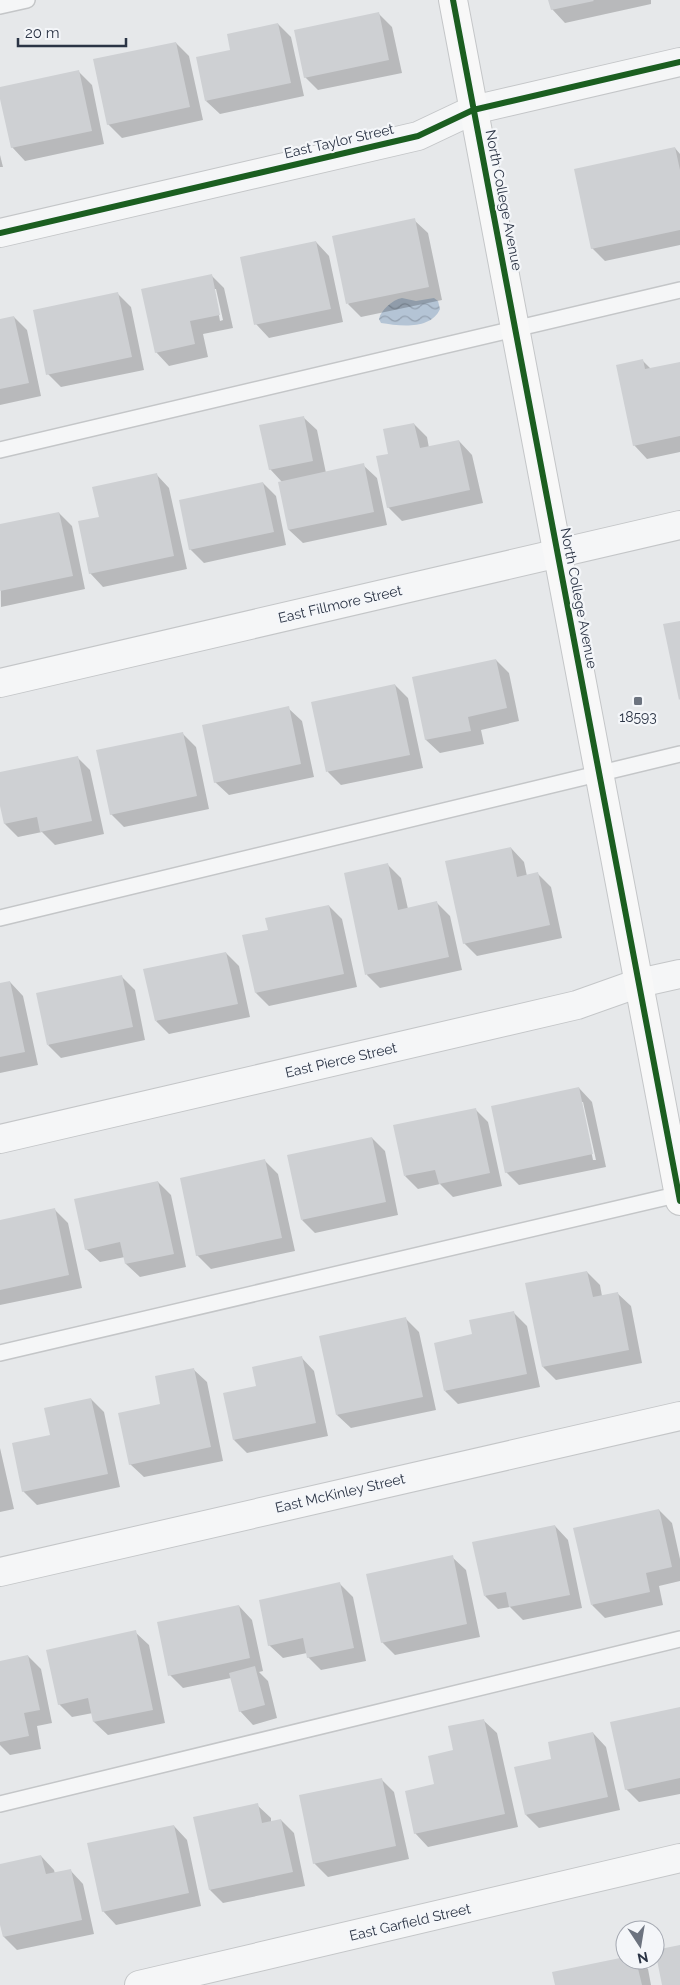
<svg xmlns="http://www.w3.org/2000/svg" width="680" height="1985" font-family="Raleway,sans-serif">
	<style>
		.water { fill: url(#water-waves) }
		.shadow { fill: #0003; fill-rule: evenodd }
		.building { fill: #ced0d3 }
		.lines { fill: none; stroke-linecap: round; stroke-linejoin: round }
		.lane-casing { stroke: #c4c6c8; stroke-width: 18 }
		.street-casing { stroke: #c4c6c8; stroke-width: 30 }
		.secondary-casing { stroke: #c4c6c8; stroke-width: 30 }
		.lane { stroke: #f5f6f7; stroke-width: 15 }
		.street { stroke: #f5f6f7; stroke-width: 28 }
		.secondary { stroke: #f8f8f8; stroke-width: 28 }
		.cycleway-casing { stroke: #f4f6f9; stroke-width: 9 }
		.cycleway { stroke: #1b5e20; stroke-width: 6 }
		.poi-dot { fill: #6c737f; stroke: #f4f6f9; stroke-width: 2 }
		.labels { text-anchor: middle; dominant-baseline: central; stroke-width: 4.5; stroke-linejoin: round; paint-order: stroke }
		.street-label { font-size: 14px; fill: #2b3445; stroke: #f4f6f9 }
		.poi-label { font-size: 14px; fill: #2b3445; stroke: #f4f6f9 }
	</style>
	<defs>
		<pattern id="water-waves" width="16" height="10" patternUnits="userSpaceOnUse" patternTransform="scale(1.25)"><rect width="16" height="10" fill="#b4c4d5"/><path d="M0 5q4-4 8 0t8 0" fill="none" stroke="#93a0af"/></pattern>
	</defs>
	<rect width="100%" height="100%" fill="#e6e8ea"/>
	<path class="water" d="M402,298l14,3 18,-3 4,3 2,8c-9,21 -40,17 -59,14l-2,-4c2,-9 13,-19 23,-21z"/>
	<path class="shadow" d="M550,0h101v4l-86,19 -13,-14z
		M379,14l13,13 10,46 -84,17 -13,-13z
		M278,24l13,13 13,59 -84,18 -14,-13 26,-50z
		M176,43l13,13 14,64 -81,18 -14,-14z
		M79,72l13,13 12,59 -79,17 -13,-14 -12,-58z
		M675,148l5,6v91l-75,16 -13,-13z
		M0,155l3,12h-3z
		M414,220l14,13 14,67 -81,17 -13,-13z
		M316,242l13,14 14,66 -74,16 -13,-14z
		M211,275l13,13 9,40 -30,6 5,23 -39,9 -13,-14zM214,289h2l7,31 -3,1z
		M118,294l13,13 13,63 -83,17 -13,-13z
		M14,317l13,13 14,66 -41,9v-85z
		M642,360l9,9 29,-6v89l-33,7 -13,-14z
		M303,417l14,13 9,43 37,-8 14,13 10,47 -84,18 -14,-13 -7,-48 -12,-13z
		M414,424l13,13 2,11 30,-7 13,14 11,48 -81,18 -14,-14 1,-52z
		M156,474l13,14 18,81 -84,18 -13,-14 10,-55z
		M263,483l13,13 10,49 -82,18 -14,-14z
		M59,513l13,13 13,63 -84,18 -1,-82z
		M496,660l13,13 10,48 -38,9 3,14 -44,9 -14,-13 -13,-62z
		M395,685l13,13 15,70 -82,17 -13,-13 -15,-69z
		M288,708l14,13 12,56 -85,18 -14,-13z
		M182,733l14,14 13,62 -85,18 -13,-13z
		M77,757l13,13 14,64 -49,11 -13,-13 -24,5 -13,-13 -5,-24v-27z
		M511,848l13,14 3,14 11,-2 13,13 11,51 -85,18 -13,-13z
		M388,865l13,13 7,31 29,-6 13,13 12,54 -82,18 -13,-13z
		M329,906l13,13 15,68 -88,19 -13,-13 13,-62z
		M226,953l13,13 11,51 -81,17 -13,-13z
		M121,976l14,14 10,50 -84,18 -13,-13z
		M10,982l13,14 15,69 -38,8v-89z
		M579,1088l13,14 14,65 -87,18 -13,-13zM581,1102h2l13,58h-3z
		M475,1109l13,13 14,64 -49,11 -13,-13 -22,5 -13,-13z
		M372,1138l13,13 13,64 -83,18 -13,-13z
		M265,1161l13,13 17,77 -84,18 -14,-14z
		M158,1182l13,13 15,72 -46,10 -14,-13 -1,-7 -25,5 -14,-13z
		M55,1210l13,13 14,65 -82,17v-84z
		M587,1272l13,13 2,11 15,-3 14,13 11,57 -86,17 -13,-13z
		M513,1312l14,14 13,61 -82,17 -13,-13z
		M406,1319l13,13 17,78 -85,18 -14,-13z
		M301,1357l13,14 14,65 -81,17 -13,-13 23,-53z
		M193,1369l14,13 16,79 -79,16 -14,-13 32,-59z
		M91,1399l13,13 16,75 -83,18 -14,-14 29,-55z
		M0,1448l14,61 -14,3z
		M659,1510l13,13 8,36v22l-21,5 4,19 -58,13 -13,-13z
		M555,1526l13,14 14,68 -59,12 -13,-13 -12,2 -13,-13z
		M452,1557l14,13 14,67 -85,18 -13,-13z
		M340,1584l13,13 13,64 -45,9 -13,-13 -1,-4 -24,5 -14,-13z
		M239,1606l13,14 11,51 -4,1 9,9 9,37 -24,7 -13,-14 -9,-33 -48,10 -13,-13z
		M135,1632l14,13 16,78 -57,12 -14,-13 -1,-9 -21,4 -13,-13z
		M28,1656l13,13 11,54 -15,3 4,23 -31,6 -10,-10v-83z
		M680,1708v86l-41,8 -13,-13z
		M483,1720l14,13 21,94 -90,20 -13,-14 21,-48 18,-34z
		M593,1733l13,14 14,63 -81,18 -13,-13 27,-55z
		M381,1779l13,13 15,67 -81,18 -14,-14z
		M257,1805l14,13v4l10,-2 13,13 11,53 -82,17 -13,-13z
		M174,1826l13,14 14,66 -85,19 -13,-14z
		M41,1856l13,14 1,4 15,-4 13,14 11,50 -77,16 -13,-13 -4,-18v-54z
		M625,1958v2h14l9,9 3,16h-95z"/>
	<path class="building" d="M548,0h45l1,1 -43,9z
		M379,12l10,48 -85,18 -10,-48z
		M278,23l13,60 -86,18 -9,-44 34,-7 -3,-16z
		M176,42l14,65 -83,18 -14,-66z
		M79,70l13,61 -81,17 -11,-49v-12z
		M675,147l5,23v60l-89,19 -17,-80z
		M415,218l14,69 -83,17 -14,-68z
		M316,241l15,68 -77,16 -14,-68z
		M212,274l8,41 -30,6 5,23 -40,9 -14,-64z
		M118,292l14,65 -86,18 -13,-65z
		M14,316l15,67 -29,6v-70z
		M643,359l2,10 35,-7v74l-47,10 -17,-81z
		M304,416l9,45 -44,9 -10,-45z
		M414,423l6,25 39,-8 11,50 -83,18 -11,-52 12,-2 -5,-25z
		M364,463l10,49 -86,18 -10,-48z
		M157,473l17,83 -85,18 -11,-53 21,-4 -7,-30z
		M263,482l11,50 -85,18 -10,-50z
		M59,512l14,64 -73,15v-67z
		M680,621v78l-1,1 -16,-76z
		M496,659l11,49 -39,9 3,14 -46,9 -13,-63z
		M395,684l15,71 -84,17 -15,-70z
		M289,706l12,58 -87,19 -12,-58z
		M183,732l14,64 -87,19 -14,-65z
		M78,756l14,65 -52,11 -3,-15 -33,7 -4,-18v-34z
		M511,847l6,30 21,-5 12,53 -87,19 -18,-83z
		M388,863l10,47 39,-9 12,56 -84,18 -21,-102z
		M329,905l15,69 -89,19 -13,-58 26,-5 -3,-12z
		M226,952l12,52 -83,17 -12,-52z
		M122,975l11,52 -86,18 -11,-52z
		M10,981l15,71 -25,5v-74z
		M579,1087l14,67 -88,19 -14,-67z
		M476,1108l14,65 -51,11 -4,-14 -31,6 -11,-51z
		M372,1137l14,65 -85,18 -14,-65z
		M265,1159l17,79 -86,18 -16,-78z
		M158,1181l16,73 -49,10 -5,-22 -35,8 -11,-51z
		M55,1208l14,67 -69,15v-70z
		M587,1271l6,26 25,-5 11,58 -87,17 -17,-84z
		M514,1311l13,63 -83,17 -10,-48 38,-9 -3,-14z
		M406,1317l17,80 -87,18 -17,-79z
		M302,1356l14,67 -83,17 -10,-47 33,-7 -4,-19z
		M194,1368l17,79 -82,18 -11,-52 42,-9 -5,-28z
		M91,1398l17,76 -86,18 -10,-49 38,-8 -6,-27z
		M659,1509l13,58 -26,6 4,19 -59,13 -18,-77z
		M555,1525l15,70 -61,12 -3,-15 -22,4 -12,-54z
		M453,1555l14,69 -86,19 -15,-69z
		M340,1582l14,66 -47,10 -4,-20 -35,8 -9,-46z
		M239,1605l11,53 -82,18 -11,-54z
		M136,1630l17,80 -60,12 -5,-24 -30,7 -12,-55z
		M28,1655l12,55 -16,3 5,23 -29,6v-81z
		M255,1666l10,39 -26,7 -10,-39z
		M680,1707v71l-55,12 -15,-68z
		M484,1719l21,95 -91,20 -9,-43 29,-7 -6,-28 25,-6 -5,-24z
		M593,1732l15,65 -83,18 -11,-48 37,-8 -3,-17z
		M382,1778l14,68 -83,18 -14,-69z
		M258,1803l4,20 19,-4 12,53 -84,18 -16,-73z
		M174,1825l15,68 -87,19 -15,-69z
		M41,1855l5,19 25,-5 11,51 -79,17 -3,-12v-61z
		M680,1945v40h-18l-7,-35z
		M625,1957v3h11l6,25h-87l-3,-13z"/>
	<g class="lines">
		<g class="lane-casing">
			<path id="lane" d="M0,6l27,-6
				M0,450l680,-160
				M0,918l680,-164
				M0,1353l680,-159
				M0,1804l680,-165"/>
		</g>
		<g class="street-casing">
			<path id="street" d="M0,233l418,-97 55,-26 207,-48
				M0,683l680,-158
				M0,1139l577,-134 62,-22 41,-9
				M0,1572l680,-156
				M139,1985l541,-127"/>
		</g>
		<g class="secondary-casing">
			<path id="secondary" d="M453,0l227,1201"/>
		</g>
		<use href="#lane" class="lane"/>
		<use href="#street" class="street"/>
		<use href="#secondary" class="secondary"/>
		<g class="cycleway-casing">
			<path id="cycleway" d="M453,0l227,1201
				M0,233l418,-97 55,-26 207,-48"/>
		</g>
		<use href="#cycleway" class="cycleway"/>
	</g>
	<rect class="poi-dot" x="633" y="696" width="10" height="10" rx="2.5"/>
	<g class="labels">
		<g class="street-label">
			<text transform="translate(339 141) rotate(-13)">East Taylor Street</text>
			<text transform="translate(504 200) rotate(79)">North College Avenue</text>
			<text transform="translate(579 598) rotate(79)">North College Avenue</text>
			<text transform="translate(340 604) rotate(-13)">East Fillmore Street</text>
			<text transform="translate(341 1060) rotate(-13)">East Pierce Street</text>
			<text transform="translate(340 1493) rotate(-13)">East McKinley Street</text>
			<text transform="translate(410 1922) rotate(-13)">East Garfield Street</text>
		</g>
		<g class="poi-label">
			<text x="638" y="717">18593</text>
		</g>
	</g>
	<g transform="translate(640 1945) rotate(168)"><circle r="24" fill="#f4f6f9" stroke="#a4a8b1"/>
	<path d="M0-4L9 19L0 12L-9 19Z" fill="#6c737f"/>
	<text y="-8" font-size="14" font-weight="bold" text-anchor="middle" fill="#2b3445">N</text>
	</g>
	<path d="M18 38v8h108v-8" fill="none" stroke="#2b3445" stroke-width="2.5"/>
	<text x="25" y="38" font-size="15" fill="#2b3445" stroke="#f4f6f9" stroke-width="4" paint-order="stroke">20 m</text>
</svg>
